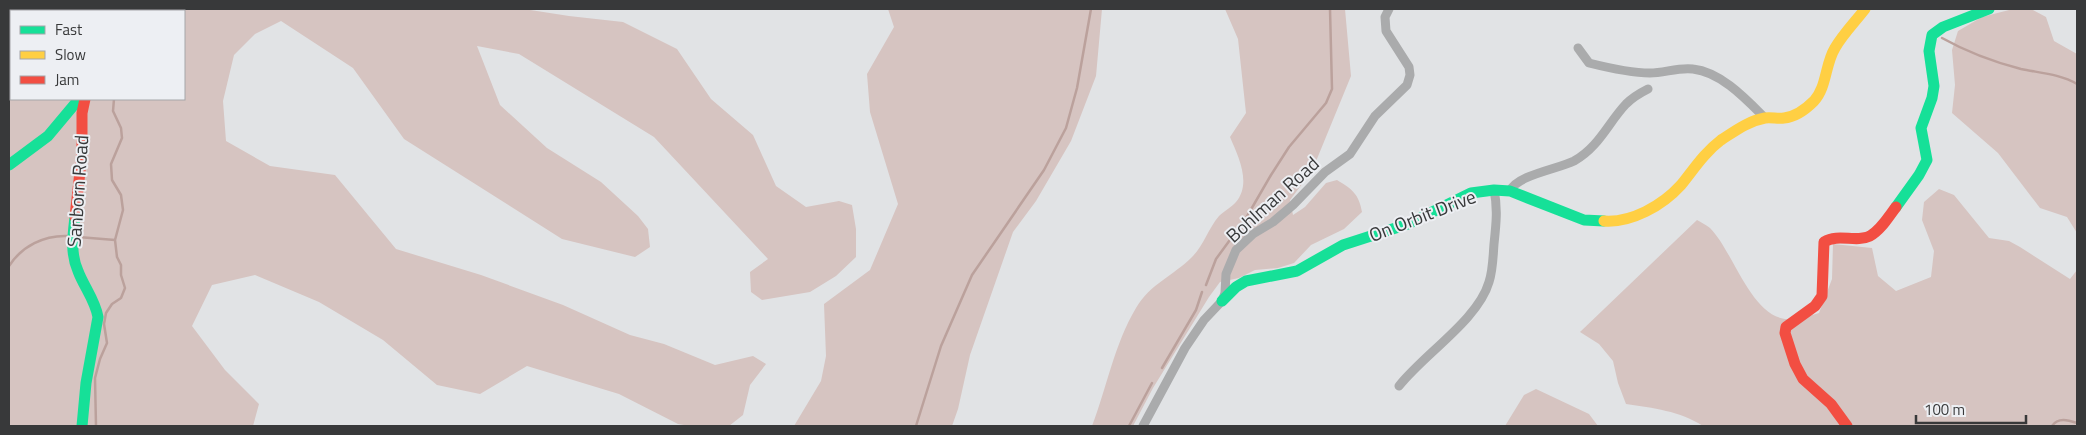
<svg xmlns="http://www.w3.org/2000/svg" width="2086" height="435" font-family="'Titillium Web',sans-serif">
	<style>
		.green { fill: #d6c4c1; fill-rule: evenodd }
		.lines { fill: none; stroke-linecap: round; stroke-linejoin: round }
		.stream { stroke: #bba19c; stroke-width: 2.5 }
		.street { stroke: #aaabac; stroke-width: 9 }
		.fast { stroke: #16e098; stroke-width: 11 }
		.slow { stroke: #ffcf43; stroke-width: 11 }
		.jam { stroke: #f24e42; stroke-width: 11 }
		.labels { text-anchor: middle; dominant-baseline: central; stroke-width: 4; stroke-linejoin: round; paint-order: stroke }
		.street-label { font-size: 19px; fill: #38393a; stroke: #edeff3 }
	</style>
	<rect width="100%" height="100%" fill="#e1e3e5"/>
	<path class="green" d="M9,9h515l45,7 54,6 54,27 34,50 42,36 23,51 30,21 33,-6 13,4 4,24v28l-20,19 -26,16 -48,8 -11,-8 -1,-20 18,-13 -114,-122 -135,-83 -42,-8 23,59 47,43 54,34 37,34 10,13 2,18 -15,10 -73,-18 -158,-100 -51,-71 -72,-47 -26,13 -21,21 -11,46 3,40 44,25 65,9 61,74 85,26 82,30 67,30 34,9 51,21 38,-9 13,8 -16,21 -7,30 -14,11h-39l-12,-2 -59,-30 -92,-28 -47,28 -43,-9 -54,-45 -64,-38 -64,-27 -43,10 -20,41 33,44 34,34 -6,22h-244zM11,11h173v88h-173z
		M888,9h214l-6,67 -25,65 -35,60 -23,31 -43,123 -12,54 -6,17h-158l27,-45 5,-25 -2,-52 46,-34 28,-66 -28,-92 -3,-38 27,-47z
		M1225,9h120l6,67 -39,95 -22,29 3,15 12,-8 21,-24 11,-3c15,9 22,14 25,32l-18,17 -33,16 -17,18 -16,5 -23,2 -16,8 -19,4 -11,15 -56,91 -20,38h-41c15,-39 22,-81 44,-118 14,-24 37,-32 56,-51 12,-12 16,-28 27,-41 5,-5 13,-9 17,-14 16,-19 2,-46 -6,-65l16,-24 -8,-74z
		M2013,9h18l15,8 8,24 23,13v179l-10,-16 -27,-9 -42,-55 -46,-40 3,-28 -3,-35 6,-19 24,-14z
		M1939,189l15,6 35,43 20,3 11,6 50,32 7,-9v156h-374c-23,-15 -50,-18 -77,-22l-8,-21 -5,-22 -14,-17 -19,-12 117,-112c4,2 9,5 13,8 23,23 40,86 75,91 11,2 24,-3 34,-6l13,-34 1,-35 39,4 6,28 18,15 35,-14 3,-26 -12,-31 2,-18z
		M1536,389l53,25 9,12h-93l19,-31z"/>
	<g class="lines">
		<path class="stream" d="M155,9l1,2
			M1942,38c25,14 52,24 79,31 19,4 39,5 56,15
			M1242,225l29,-50 18,-28 37,-44 6,-14 -2,-80
			M78,237l37,3
			M9,266c13,-20 35,-31 59,-30
			M1206,285l10,-26 19,-26
			M1162,368l34,-58 6,-18
			M96,426l-1,-48 5,-19 7,-16 -3,-19 2,-11 6,-9 9,-6 4,-10 -4,-13v-10l-4,-8 -2,-17 8,-30 -2,-15 -9,-15 -1,-16 11,-26 -1,-10 -8,-17 1,-12
			M916,426l25,-80 31,-71 72,-105 22,-42 11,-40 14,-79
			M1129,426l23,-43
			M2052,426c6,-9 16,-6 25,-3"/>
		<path class="street" d="M1578,48l11,15c20,5 41,10 61,10 14,0 29,-6 43,-4 28,3 53,30 72,49
			M1510,191c7,-16 48,-22 64,-30 25,-14 34,-38 52,-57 6,-6 14,-11 22,-15
			M1399,386c25,-32 79,-66 90,-104 4,-12 4,-26 5,-38 2,-19 4,-36 0,-54
			M1143,426l42,-78 19,-28 18,-19 3,-8 1,-19 10,-24 17,-16 20,-12 20,-17 32,-33 25,-18 25,-38 32,-31 3,-10 -1,-8 -23,-36 -1,-14 4,-8"/>
		<path class="fast" d="M9,165l39,-29 31,-37
			M1896,207l23,-32 8,-15 -6,-32 11,-30 2,-12 -5,-35 3,-16 11,-8 46,-18
			M75,217c-2,18 -5,36 3,54 6,16 17,29 20,46l-12,66 -4,43
			M1222,301l14,-14 10,-6 51,-10 46,-26 65,-21 63,-31 23,-3 16,1 74,29 20,1"/>
		<path class="slow" d="M1604,221c27,2 58,-15 77,-36 13,-16 23,-32 40,-45 14,-9 27,-19 44,-22 6,-1 13,1 19,0 11,-1 22,-9 30,-17 13,-14 11,-37 21,-53 8,-14 20,-26 30,-39"/>
		<path class="jam" d="M94,9v2
			M75,217l7,-64v-40l3,-14
			M1847,426l-16,-22 -28,-25 -8,-15 -10,-31 1,-6 29,-21 7,-10 2,-54c15,-9 31,1 46,-6 11,-6 19,-20 26,-29"/>
	</g>
	<g class="labels">
		<g class="street-label">
			<text transform="translate(77 191) rotate(-86)">Sanborn Road</text>
			<text transform="translate(1272 199) rotate(-42)">Bohlman Road</text>
			<text transform="translate(1422 215) rotate(-21)">On Orbit Drive</text>
		</g>
	</g>
	<rect width="2086" height="435" fill="none" stroke="#38393a" stroke-width="20"/>
	<rect x="10" y="10" width="175" height="90" fill="#edeff3" stroke="#a5a6a9"/>
	<rect x="20" y="26" width="25" height="8" fill="#16e098" stroke="#a5a6a9"/>
	<text x="55" y="35" font-size="15" fill="#38393a">Fast</text>
	<rect x="20" y="51" width="25" height="8" fill="#ffcf43" stroke="#a5a6a9"/>
	<text x="55" y="60" font-size="15" fill="#38393a">Slow</text>
	<rect x="20" y="76" width="25" height="8" fill="#f24e42" stroke="#a5a6a9"/>
	<text x="55" y="85" font-size="15" fill="#38393a">Jam</text>
	<path d="M1916 415v8h110v-8" fill="none" stroke="#38393a" stroke-width="2.5"/>
	<text x="1924" y="415" font-size="15" fill="#38393a" stroke="#edeff3" stroke-width="4" paint-order="stroke">100 m</text>
</svg>
